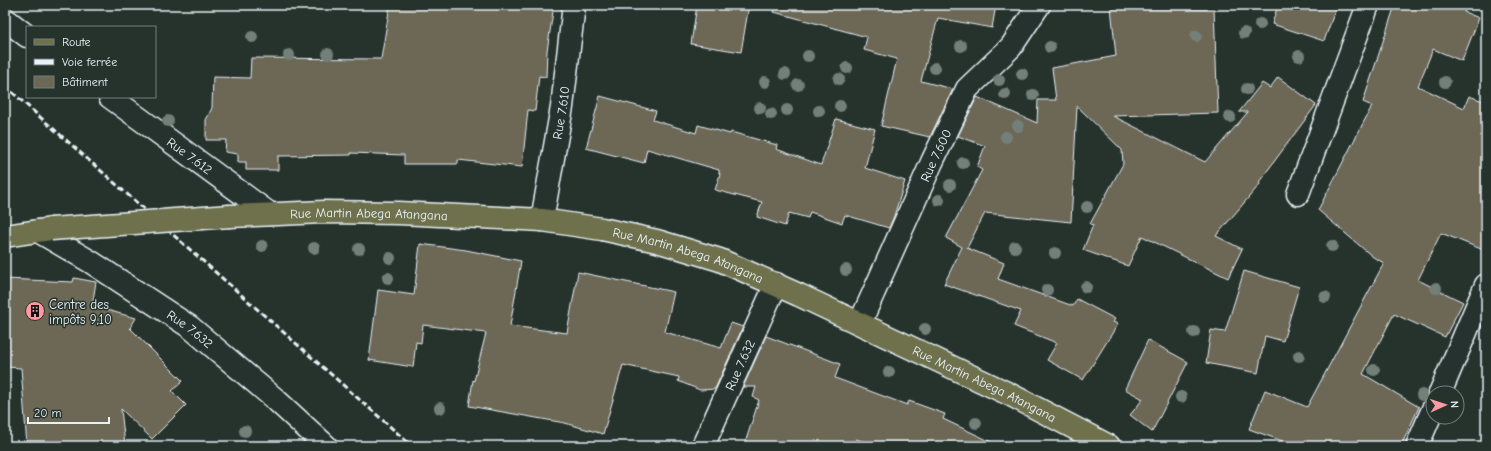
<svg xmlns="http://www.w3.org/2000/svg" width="1491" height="451" font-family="'Comic Neue',sans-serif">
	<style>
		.building { fill: #6d6756; stroke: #e8f1f8 }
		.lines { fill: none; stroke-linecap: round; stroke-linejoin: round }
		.minor-casing { stroke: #e8f1f8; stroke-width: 25 }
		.major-casing { stroke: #e8f1f8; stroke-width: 25 }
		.minor { stroke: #26332d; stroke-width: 22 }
		.major { stroke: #6e714b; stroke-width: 22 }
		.rail { stroke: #e8f1f8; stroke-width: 3; stroke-dasharray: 6 3; stroke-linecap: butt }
		.major-bridge-casing { stroke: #e8f1f8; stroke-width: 25; stroke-linecap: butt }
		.major-bridge { stroke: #6e714b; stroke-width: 22 }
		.tree { fill: #738079 }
		.labels { text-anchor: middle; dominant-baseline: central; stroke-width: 3; stroke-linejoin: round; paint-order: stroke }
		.street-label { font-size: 13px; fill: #e8f1f8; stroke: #26332d }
		.poi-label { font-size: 13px; fill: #e8f1f8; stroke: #26332d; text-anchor: start }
	</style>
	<rect width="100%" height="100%" fill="#26332d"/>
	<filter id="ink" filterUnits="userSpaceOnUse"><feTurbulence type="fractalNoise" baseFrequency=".025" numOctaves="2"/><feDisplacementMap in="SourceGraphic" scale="8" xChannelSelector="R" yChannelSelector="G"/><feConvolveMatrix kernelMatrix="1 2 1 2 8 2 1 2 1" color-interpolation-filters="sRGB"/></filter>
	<g filter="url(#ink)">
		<path class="building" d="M390,5h164l-7,46 -1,26 -7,-1 -4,35 -7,-1 -6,57 -64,-7v4h-54v-9l-53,-2v2l-73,1v14h-32v-8h-8v-8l-13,-2 1,-12h-20v-20l6,-12 1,-31 37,1 1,-20 130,1z
			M697,5h52l-8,47 -50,-8z
			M775,5h143l11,3 1,-3h66l-4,23 -54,-10 -17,63 32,8 -23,48 -49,-11 16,-67 -33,-9 3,-13 -93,-25z
			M1278,5h59l-13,36 -52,-17z
			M1395,5h71l-2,7 15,6 -17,43 -29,-12 -15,37 46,22 5,-12 17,6v149l-45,-18 -23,47 45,22 -18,35 -51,-23 -31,60 56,33 -18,39h-105l-47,-17 16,-39 42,17 77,-144 -11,-6 -55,-47 54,-104 -9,-4z
			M1111,7l103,2 4,104 -105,3 92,46 43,-50h-9l23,-29 8,5 8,-11 38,28 -57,77 1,2 -44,52 26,13 -14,29 -86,-42 -14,30 -45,-16 10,-25 -3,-1 33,-60 -1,-14 -45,-44 -6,116 -86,-9 -18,35 37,15 -6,16 75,27 4,-7 38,20 -2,3 5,2 -35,56 -36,-20 10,-17 -43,-17 7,-15 -77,-27 18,-37 -16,-9 36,-68 -5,-3 8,-21 -27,-10 19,-39 60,26 1,-23h18l-4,-32 64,-12z
			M600,96l56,15 -3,9 43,13 2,-8 32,9 1,-2 46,13 -1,4 45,16 15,-46 39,10 -10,39 40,13 -11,35 -5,12 -44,-13 -3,8 -32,-11 -2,6 -19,-5 -4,13 -28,-9 5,-15 -47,-12 5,-16 -1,-1v-3l-72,-21 -3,14 -58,-15z
			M420,244l46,6 55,11 -11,65 57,7 11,-61 96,20 -9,40 56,16 10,-25 12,4 -28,62 -15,1 -22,-9 1,-4 -56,-12 -20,69 -38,-11 -96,-17 4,-26 1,1 12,-48 -63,-8 -2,18 -5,-1 -3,25 -44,-7 9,-70 36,5z
			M1244,271l55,16 -16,54 -18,-5 -7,37 -52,-10 5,-33 14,2z
			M74,278l22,4 -4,24 44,12 -6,10 53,53 -11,10 14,14 -34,34 -31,-30 4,36 -15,1h-83l-6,-78 -16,-1v-88l68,3z
			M766,336l74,28 -5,14 72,27 2,-4 36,13 -2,5 57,27h-123l-21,-7 -2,7h-110l15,-46 -6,-3 3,-10h-13z
			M1148,340l40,22 -36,70 -22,-17 13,-16 -18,-10z"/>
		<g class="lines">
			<g class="minor-casing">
				<g id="minor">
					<path d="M5,19l22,17"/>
					<path id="s1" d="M110,97l160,117"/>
					<path d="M1298,194l70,-189"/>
					<path id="s2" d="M542,220l20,-113 12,-102"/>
					<path id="s3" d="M38,231l53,31 99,65 85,72 51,47"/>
					<path id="s4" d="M860,323l72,-161 35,-73 44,-42 28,-42"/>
					<path d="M1440,393l46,-108"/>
					<path id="s5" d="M703,446l73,-162"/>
					<path d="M1417,446l16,-37"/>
				</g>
			</g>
			<g class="major-casing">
				<g id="major">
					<path id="s6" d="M230,216l94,-4 75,1 143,7 60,9 55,12 63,19 79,35 212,100 98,51"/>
					<path d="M5,236l46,-7"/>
				</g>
			</g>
			<use href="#minor" class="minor"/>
			<use href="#major" class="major"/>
			<path class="rail" d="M5,86l407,360"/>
			<g class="major-bridge-casing">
				<path id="major-bridge" d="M51,229l179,-13"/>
			</g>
			<use href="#major-bridge" class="major-bridge"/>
		</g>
		<g class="tree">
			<circle cx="1260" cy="24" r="6"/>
			<circle cx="1244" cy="33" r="6"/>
			<circle cx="1196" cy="36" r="6"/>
			<circle cx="252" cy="37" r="6"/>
			<circle cx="961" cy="46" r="6"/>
			<circle cx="1050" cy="47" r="6"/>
			<circle cx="328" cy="54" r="6"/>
			<circle cx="289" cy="55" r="6"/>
			<circle cx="808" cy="56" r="6"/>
			<circle cx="1299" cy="56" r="6"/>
			<circle cx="847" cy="68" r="6"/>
			<circle cx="935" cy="68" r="6"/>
			<circle cx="785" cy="74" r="6"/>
			<circle cx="1022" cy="74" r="6"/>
			<circle cx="839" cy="79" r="6"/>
			<circle cx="999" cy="80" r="6"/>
			<circle cx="765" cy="82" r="6"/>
			<circle cx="1445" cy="82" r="6"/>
			<circle cx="798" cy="85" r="6"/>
			<circle cx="1247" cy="89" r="6"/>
			<circle cx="1005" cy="94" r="6"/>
			<circle cx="1033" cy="95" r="6"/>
			<circle cx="840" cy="106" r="6"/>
			<circle cx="760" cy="108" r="6"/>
			<circle cx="787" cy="110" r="6"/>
			<circle cx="819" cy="111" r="6"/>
			<circle cx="771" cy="114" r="6"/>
			<circle cx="1230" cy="117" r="6"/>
			<circle cx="168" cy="121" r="6"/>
			<circle cx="1018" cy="126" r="6"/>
			<circle cx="1006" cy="137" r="6"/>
			<circle cx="963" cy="163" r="6"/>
			<circle cx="950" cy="185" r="6"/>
			<circle cx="939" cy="200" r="6"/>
			<circle cx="1087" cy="207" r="6"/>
			<circle cx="262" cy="246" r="6"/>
			<circle cx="1332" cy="246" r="6"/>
			<circle cx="1015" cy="247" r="6"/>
			<circle cx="314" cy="248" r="6"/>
			<circle cx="359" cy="249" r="6"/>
			<circle cx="1055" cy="253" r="6"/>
			<circle cx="390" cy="258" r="6"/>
			<circle cx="846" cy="270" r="6"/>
			<circle cx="388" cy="278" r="6"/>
			<circle cx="1086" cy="287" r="6"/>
			<circle cx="1436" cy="288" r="6"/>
			<circle cx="1047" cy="290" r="6"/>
			<circle cx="1325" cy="297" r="6"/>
			<circle cx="925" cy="329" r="6"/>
			<circle cx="1194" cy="332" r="6"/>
			<circle cx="1299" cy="356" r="6"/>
			<circle cx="1374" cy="370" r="6"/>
			<circle cx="889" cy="372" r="6"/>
			<circle cx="1422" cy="395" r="6"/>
			<circle cx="1181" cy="397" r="6"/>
			<circle cx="440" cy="408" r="6"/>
			<circle cx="976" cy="423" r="6"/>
			<circle cx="245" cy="431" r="6"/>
		</g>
	</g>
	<defs>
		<g id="building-disc" transform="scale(1)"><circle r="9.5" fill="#ff9aa2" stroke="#26332d"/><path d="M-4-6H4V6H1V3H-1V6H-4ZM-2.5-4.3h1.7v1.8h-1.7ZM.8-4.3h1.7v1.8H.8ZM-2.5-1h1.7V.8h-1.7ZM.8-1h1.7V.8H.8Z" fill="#111"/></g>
	</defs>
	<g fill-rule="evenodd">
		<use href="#building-disc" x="35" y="311"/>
	</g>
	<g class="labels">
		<g class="street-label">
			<text stroke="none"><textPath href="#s2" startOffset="109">Rue 7.610</textPath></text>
			<text stroke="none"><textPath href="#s1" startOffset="99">Rue 7.612</textPath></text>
			<text stroke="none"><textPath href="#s4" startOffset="184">Rue 7.600</textPath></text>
			<text stroke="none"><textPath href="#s6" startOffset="139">Rue Martin Abega Atangana</textPath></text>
			<text stroke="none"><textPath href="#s6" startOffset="463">Rue Martin Abega Atangana</textPath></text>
			<text stroke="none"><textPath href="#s3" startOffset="181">Rue 7.632</textPath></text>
			<text stroke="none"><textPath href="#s5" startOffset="89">Rue 7.632</textPath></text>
			<text stroke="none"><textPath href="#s6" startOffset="787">Rue Martin Abega Atangana</textPath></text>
		</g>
		<g class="poi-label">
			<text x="49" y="304">Centre des<tspan x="49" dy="15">impôts 9,10</tspan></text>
		</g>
	</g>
	<rect width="1491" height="451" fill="none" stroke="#26332d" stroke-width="20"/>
	<rect x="10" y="10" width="1471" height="431" fill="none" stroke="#e8f1f8" stroke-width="1.5" filter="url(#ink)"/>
	<rect x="26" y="26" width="130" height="72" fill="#26332d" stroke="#747f7e"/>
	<rect x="34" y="39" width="20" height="6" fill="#6e714b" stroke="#747f7e"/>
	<text x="62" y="46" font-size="12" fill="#e8f1f8">Route</text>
	<rect x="34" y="59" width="20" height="6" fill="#e8f1f8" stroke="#747f7e"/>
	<text x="62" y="66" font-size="12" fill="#e8f1f8">Voie ferrée</text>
	<rect x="34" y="76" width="20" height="12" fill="#6d6756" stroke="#747f7e"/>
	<text x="62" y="86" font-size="12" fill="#e8f1f8">Bâtiment</text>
	<g transform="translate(1445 405) rotate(87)"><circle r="19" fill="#26332d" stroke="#747f7e"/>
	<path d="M0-3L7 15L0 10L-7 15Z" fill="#ff9aa2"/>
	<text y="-6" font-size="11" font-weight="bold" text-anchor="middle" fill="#e8f1f8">N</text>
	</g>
	<path d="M28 417v6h81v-6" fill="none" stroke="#e8f1f8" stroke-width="2"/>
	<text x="34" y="417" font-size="12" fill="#e8f1f8" stroke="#26332d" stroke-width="3" paint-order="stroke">20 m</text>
</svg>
